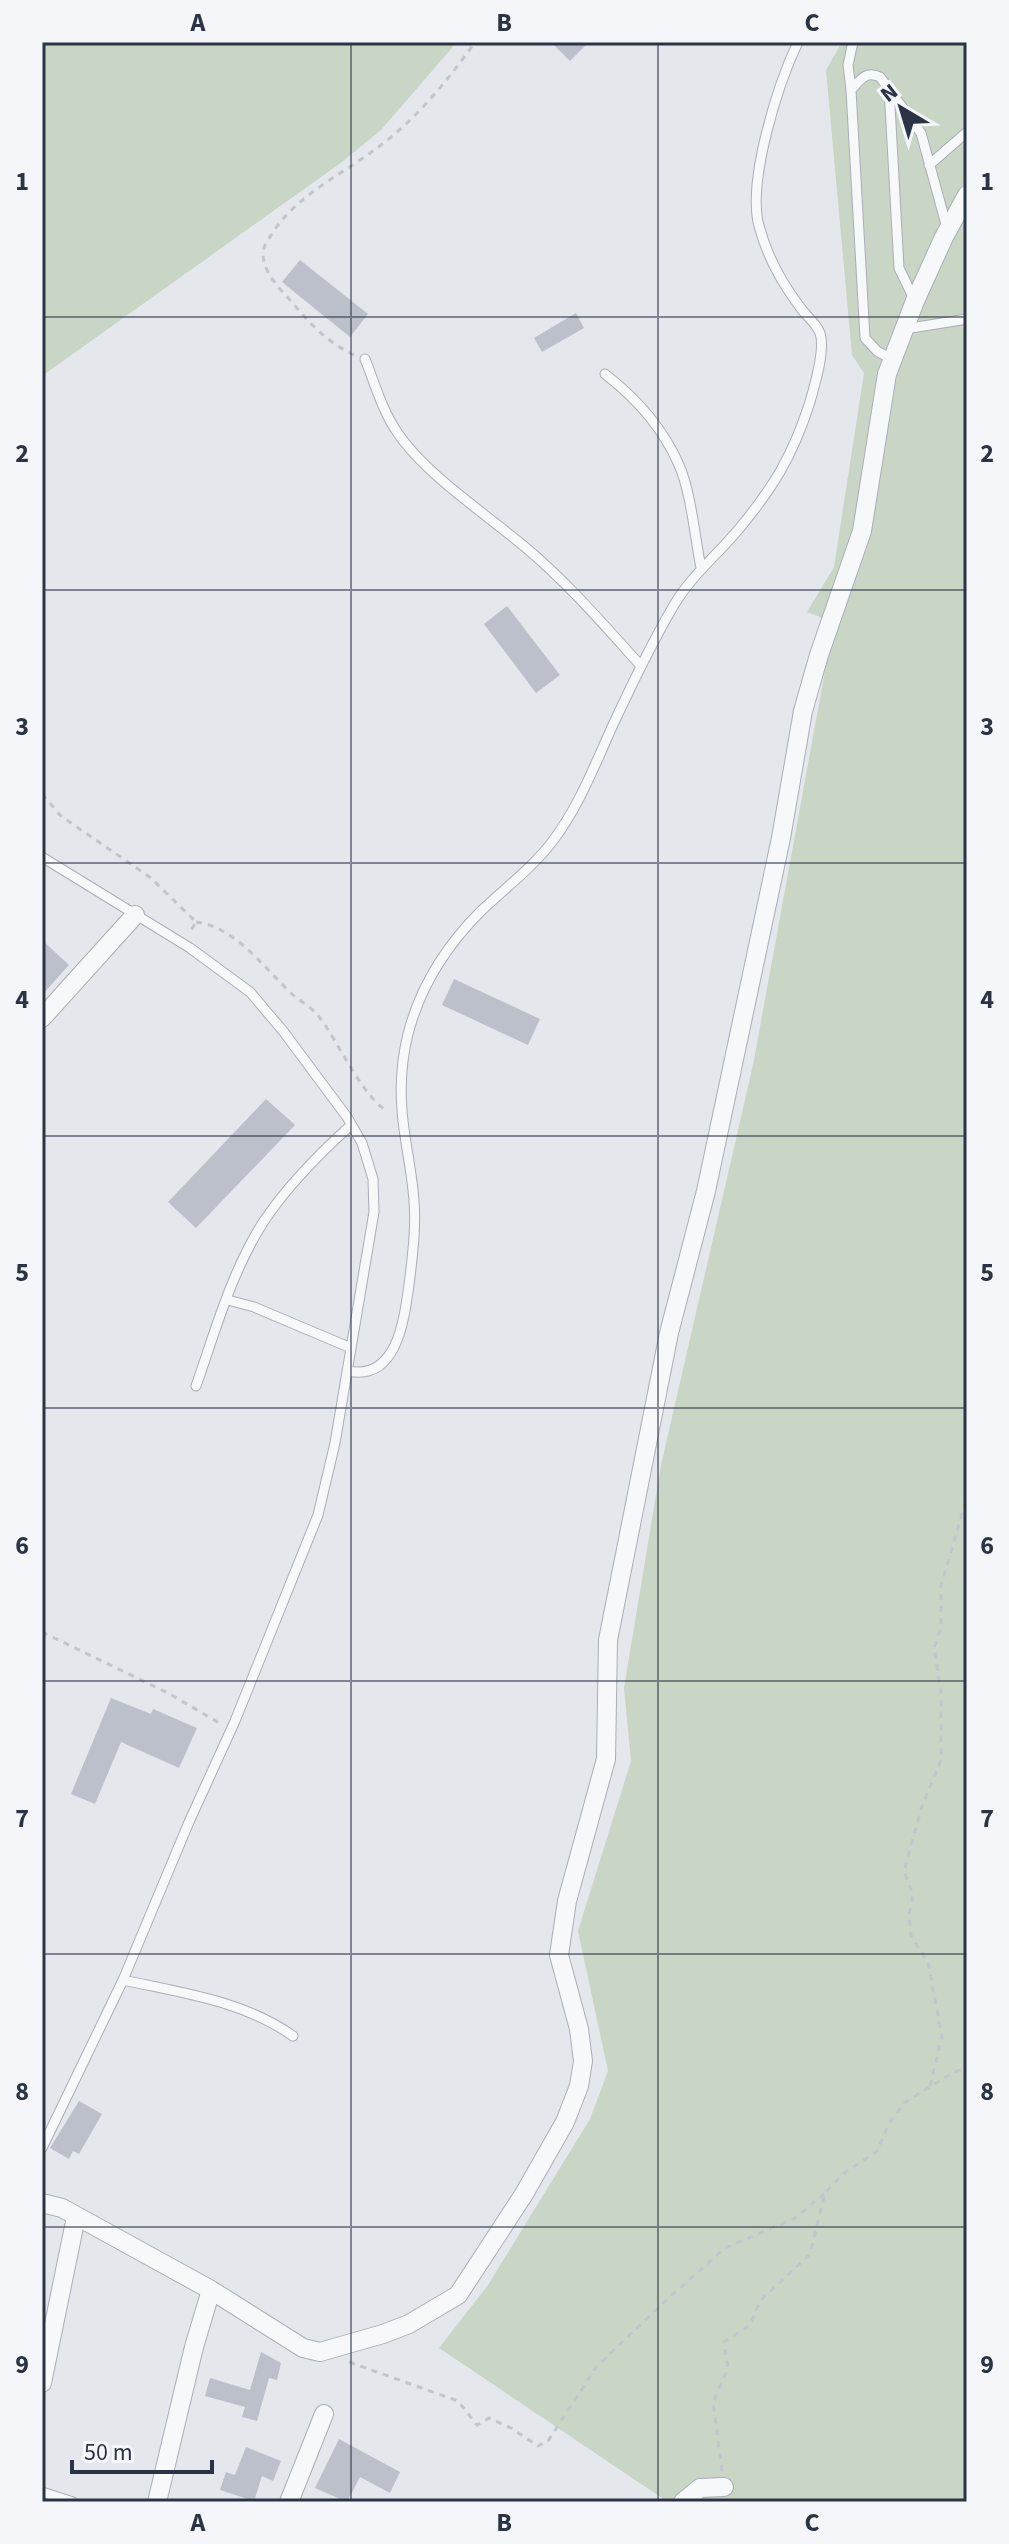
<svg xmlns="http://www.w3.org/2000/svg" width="1009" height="2544" font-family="'Source Sans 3',sans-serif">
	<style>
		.green { fill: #c9d6c5 }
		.building { fill: #bbc0ca }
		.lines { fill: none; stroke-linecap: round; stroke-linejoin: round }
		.lane-casing { stroke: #a9aeb7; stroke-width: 11 }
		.street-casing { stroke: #a9aeb7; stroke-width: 20 }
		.path { stroke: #c2c5cb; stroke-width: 3; stroke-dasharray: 6 6; stroke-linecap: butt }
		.lane { stroke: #f7f8fa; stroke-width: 9 }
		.street { stroke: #f7f8fa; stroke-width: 18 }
		.grid { fill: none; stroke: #2b3445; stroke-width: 2; stroke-opacity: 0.55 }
		.neatline { fill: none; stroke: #2b3445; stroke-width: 3 }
		.grid-label { font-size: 26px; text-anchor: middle; font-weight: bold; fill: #2b3445 }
	</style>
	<rect width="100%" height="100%" fill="#e4e7ec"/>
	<path class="green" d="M42,42h415l-76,88 -39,32 -300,214z
		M842,42h125v2460h-299l-229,-154 49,-63 102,-166 18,-48 -30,-140 53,-170 -7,-73 37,-223 92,-400 80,-438 -15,-11 -11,-4 27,-45 30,-194 -12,-18 -26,-285z"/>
	<path class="building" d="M551,42h38l-19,19z
		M300,260l68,54 -18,23 -68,-55z
		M576,313l8,15 -42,24 -8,-14z
		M507,606l53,69 -24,18 -52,-69z
		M42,940l27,25 -27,30z
		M454,979l86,40 -12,26 -86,-40z
		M266,1099l29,26 -99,103 -28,-26z
		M111,1698l40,16 2,-5 44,19 -18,40 -58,-26 -26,62 -24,-10z
		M79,2101l23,13 -23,40 -6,-3 -4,8 -19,-11z
		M261,2352l20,11 -4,17 -8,-2 -12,43 -15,-4 3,-10 -40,-11 5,-18 40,12z
		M339,2439l61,33 -10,21 -30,-16 -13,25 -32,-14z
		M246,2447l35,14 -8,20 -11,-5 -8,25 -34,-11 6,-18 9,3z"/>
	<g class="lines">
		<g class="lane-casing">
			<path id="lane" d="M889,88l10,180 16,33
				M851,90l-3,-25 5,-23
				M929,165l38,-33
				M905,329l62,-10
				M365,359c10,25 17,51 32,73 28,42 89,82 128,115 42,35 79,78 116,119
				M893,360l-16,-9 -12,-13 -14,-248c9,-10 15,-20 29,-13l41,56 26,95
				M605,374c31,24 58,54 74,91 12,27 16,73 22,103
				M42,857l148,91 60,44 33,39 64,86 15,26 11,36 1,33 -39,231 -17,72 -83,206 -46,101 -66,158 -81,168
				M228,1300l26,7 97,41
				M348,1371c52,11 57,-59 62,-94 3,-26 6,-51 4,-76 -2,-31 -10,-61 -12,-91 -2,-25 0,-52 6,-76 12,-47 39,-89 73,-123 24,-23 51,-43 71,-69 26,-34 42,-75 60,-115 19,-41 39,-83 62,-122 17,-29 43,-50 64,-75 35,-42 54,-73 71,-125 5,-17 18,-59 10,-74 -4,-9 -14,-16 -19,-24 -19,-25 -33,-51 -41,-81 -12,-45 19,-142 39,-184
				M196,1386c19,-54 36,-116 68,-165 24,-36 56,-68 87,-96
				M123,1980c59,13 121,21 170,56
				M42,2492l31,10"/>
		</g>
		<g class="street-casing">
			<path id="street" d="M42,1018l93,-103
				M42,2203l20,5 149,82 92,58 17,4 63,-18 26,-10 49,-29 66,-101 41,-72 14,-36 4,-25 -4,-32 -20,-74 8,-54 39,-142 2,-119 61,-307 37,-142 75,-353 22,-127 16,-56 43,-124 25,-157 28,-73 29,-64 23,-42
				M42,2383l34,-166
				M157,2502l37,-155 17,-57
				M289,2502l35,-88
				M683,2502l17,-14 24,-1"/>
		</g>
		<path class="path" d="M354,355c-27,-13 -45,-32 -64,-55 -12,-13 -31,-32 -26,-52 1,-5 7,-12 9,-16 27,-40 71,-58 108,-87 37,-28 68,-66 94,-103
			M42,794l19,22 90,62 45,44 -6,10
			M196,922c40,5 68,46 96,72 9,8 21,14 28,24 17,22 45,83 68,93
			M42,1632l126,61 53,31
			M930,2086l12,-49 -14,-75 -17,-26 -2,-21 4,-20 -9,-24 18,-65 19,-46v-69l-7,-43 7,-20v-42l26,-89
			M349,2362l109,39 19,24 12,-7 22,10 27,18 10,-5 49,-75 64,-61 64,-57 70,-30 30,-25
			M722,2471l-9,-69 15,-34 -4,-26 26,-17 10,-24 50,-47 15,-61 18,-19 34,-23 12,-28 15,-20 50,-31 13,-4"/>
		<use href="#lane" class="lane"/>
		<use href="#street" class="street"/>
	</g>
	<path class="grid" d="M351,42v2460M658,42v2460M42,317h925M42,590h925M42,863h925M42,1136h925M42,1408h925M42,1681h925M42,1954h925M42,2227h925"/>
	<rect width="1009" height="2544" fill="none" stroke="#f4f6f9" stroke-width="88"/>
	<g transform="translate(901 108) rotate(322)" stroke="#f4f6f9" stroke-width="6" paint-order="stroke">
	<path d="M0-6L14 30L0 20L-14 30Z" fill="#2b3445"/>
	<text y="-12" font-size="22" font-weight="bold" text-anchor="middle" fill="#2b3445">N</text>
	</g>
	<path d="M72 2460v12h140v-12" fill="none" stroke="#2b3445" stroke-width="4"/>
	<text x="84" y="2460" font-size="24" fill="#2b3445" stroke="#f4f6f9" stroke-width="6" paint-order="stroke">50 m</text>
	<rect x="44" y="44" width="921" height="2456" class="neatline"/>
	<g class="grid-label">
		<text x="198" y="31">A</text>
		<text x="504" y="31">B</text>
		<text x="812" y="31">C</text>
		<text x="22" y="190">1</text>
		<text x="987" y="190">1</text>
		<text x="22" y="462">2</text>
		<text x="987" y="462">2</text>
		<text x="22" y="735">3</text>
		<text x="987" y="735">3</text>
		<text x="22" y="1008">4</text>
		<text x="987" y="1008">4</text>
		<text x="22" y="1281">5</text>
		<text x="987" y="1281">5</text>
		<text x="22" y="1554">6</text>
		<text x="987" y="1554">6</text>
		<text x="22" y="1827">7</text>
		<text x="987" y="1827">7</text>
		<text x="22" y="2100">8</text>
		<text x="987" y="2100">8</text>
		<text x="22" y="2373">9</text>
		<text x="987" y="2373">9</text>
		<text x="198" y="2531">A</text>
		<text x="504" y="2531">B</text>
		<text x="812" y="2531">C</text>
	</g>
</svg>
